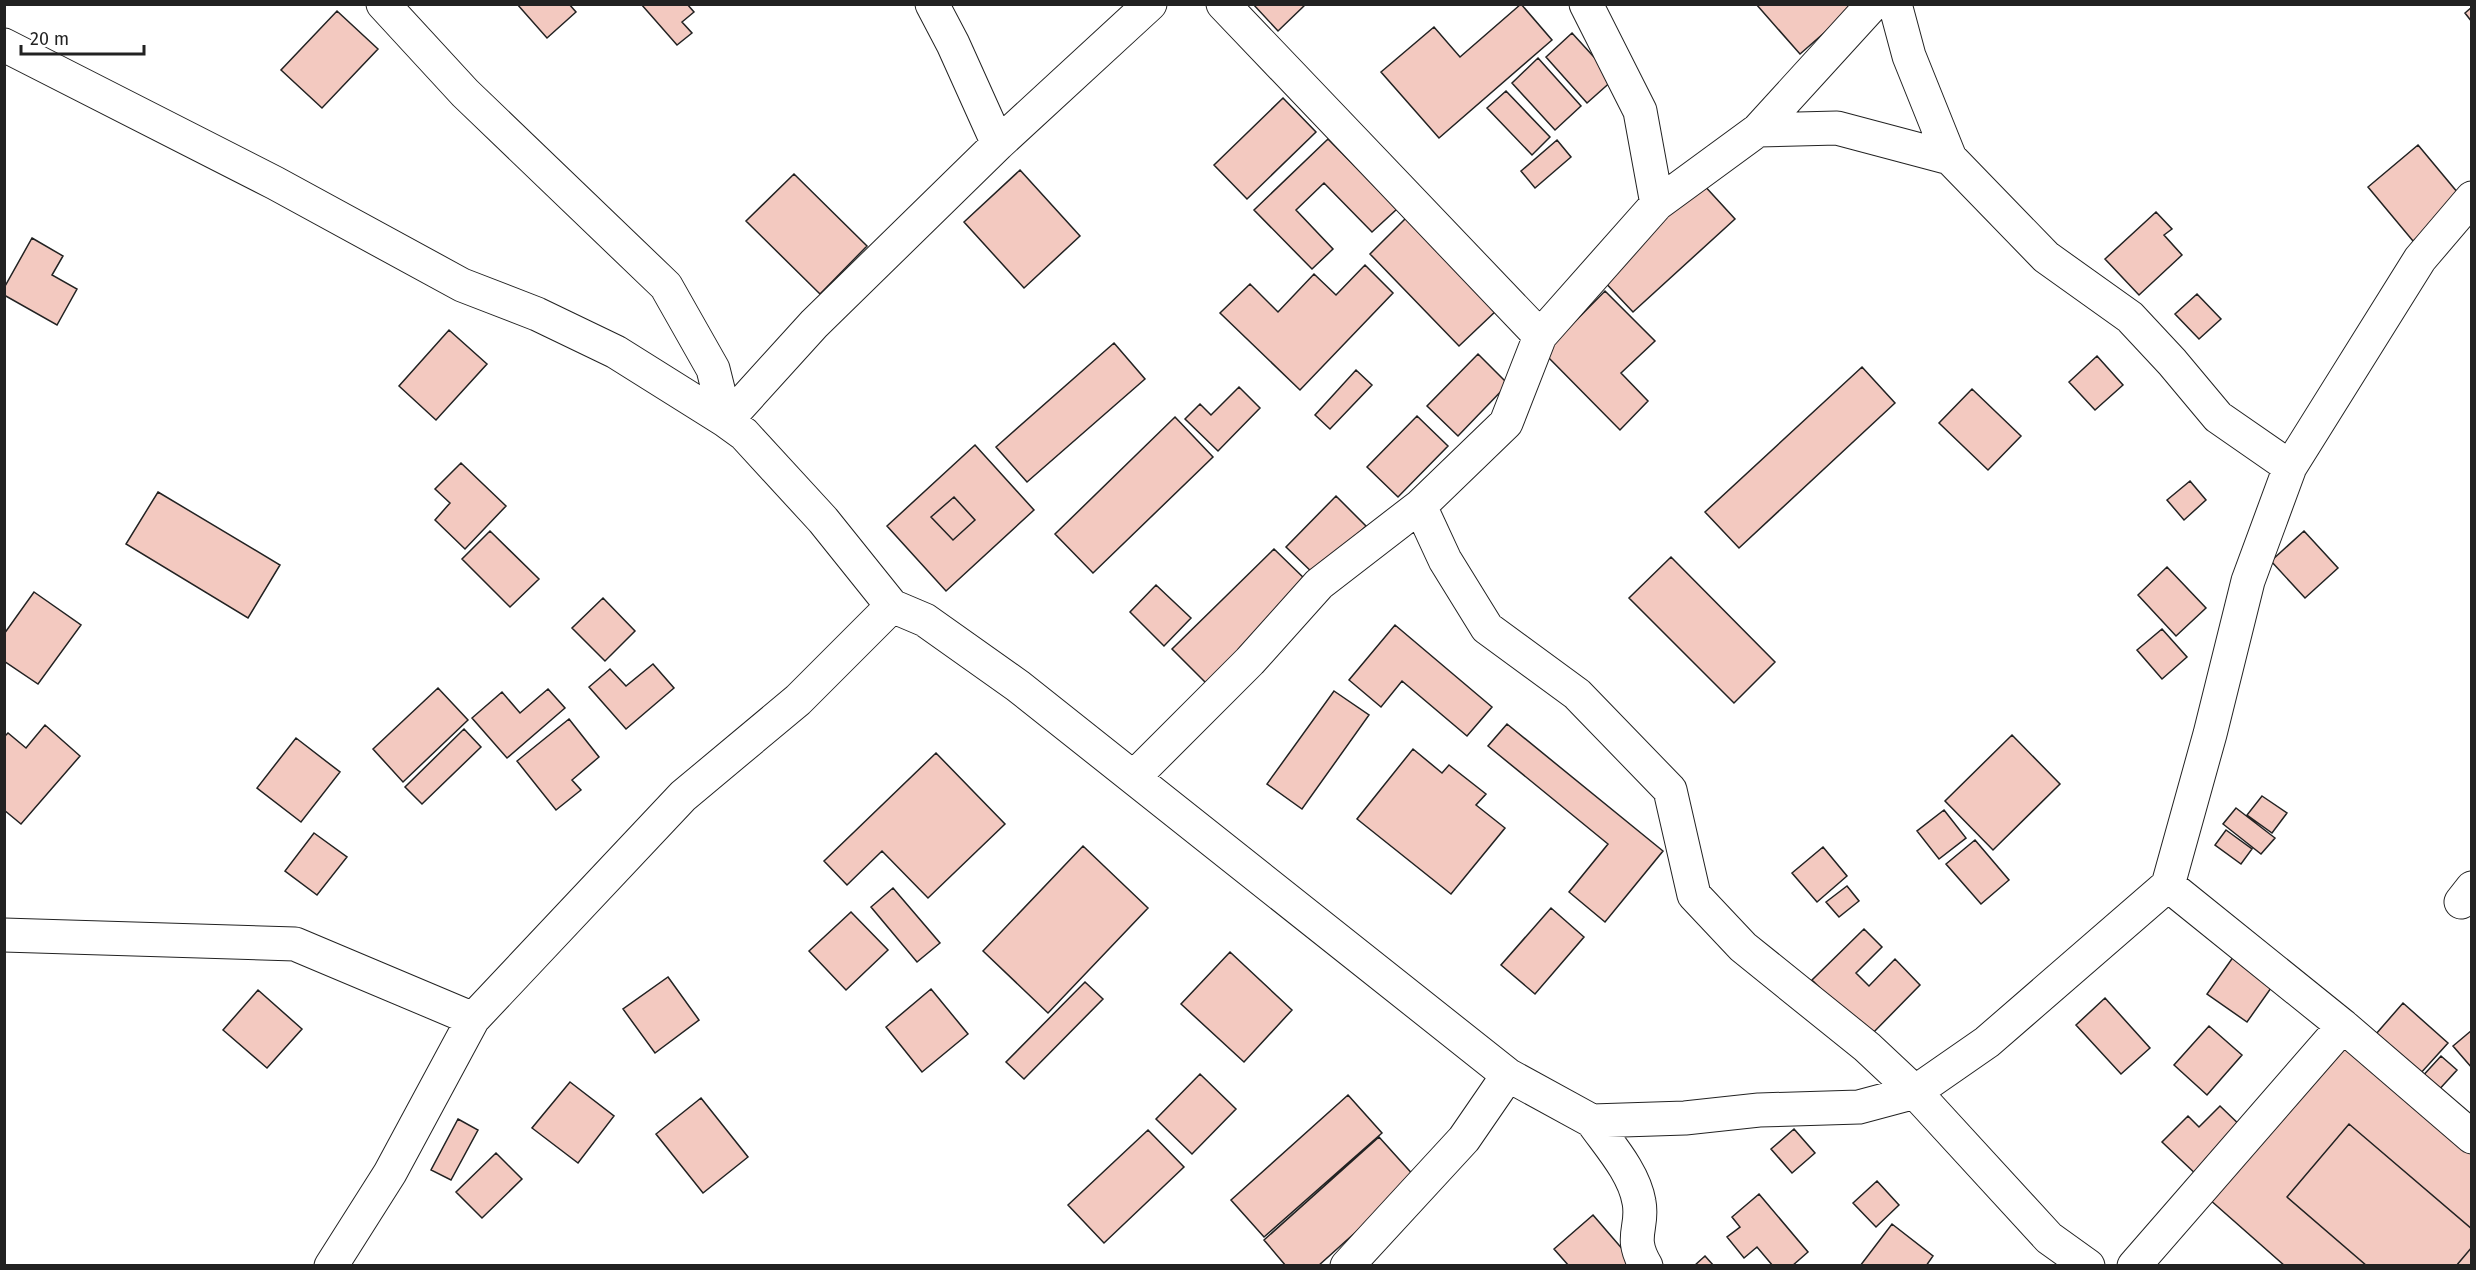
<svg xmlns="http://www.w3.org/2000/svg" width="2476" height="1270" font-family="'Fira Sans',sans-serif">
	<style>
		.building { fill: #f3c9c0; stroke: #222; stroke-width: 1.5; fill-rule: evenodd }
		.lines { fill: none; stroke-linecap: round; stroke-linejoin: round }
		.street-casing { stroke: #222; stroke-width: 35 }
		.street { stroke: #fff; stroke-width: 33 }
	</style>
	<rect width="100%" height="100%" fill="#fff"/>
	<path class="building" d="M517,4h52l7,8 -29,26z
		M641,4h46l7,8 -12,10 10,11 -15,12z
		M1253,4h53l-28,27z
		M1521,4l31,36 -113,98 -58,-66 53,-45 26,30z
		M1756,4h99l1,1 -56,49z
		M2472,7v15l-7,-9z
		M337,11l41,38 -56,59 -41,-38z
		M1572,33l42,46 -27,24 -41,-46z
		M1538,58l43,48 -26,24 -43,-47z
		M1506,91l44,46 -18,18 -45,-47z
		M1283,98l33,34 -69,67 -33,-34z
		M1328,139l69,70 -25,23 -48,-49 -28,27 37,39 -21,20 -58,-59z
		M1557,140l14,17 -36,31 -14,-17z
		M2418,145l45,54 -50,42 -45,-54z
		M1020,170l60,66 -56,52 -60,-66z
		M794,174l73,72 -47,48 -74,-73z
		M1702,183l33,36 -102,93 -33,-35z
		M2156,212l16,17 -8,6 18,20 -43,40 -34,-36z
		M1407,217l91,92 -39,37 -89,-92z
		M32,238l31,18 -11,19 25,14 -20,36 -53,-30v-7z
		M1365,265l28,28 -93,97 -80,-77 30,-29 28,28 36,-38 22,21z
		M1605,291l50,50 -34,32 27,28 -28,29 -76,-77z
		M2197,294l24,25 -22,20 -24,-25z
		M449,330l38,34 -51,56 -37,-34z
		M1114,343l31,36 -118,103 -31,-35z
		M1478,354l30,30 -50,52 -31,-30z
		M2097,356l26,29 -28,25 -26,-28z
		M1862,367l33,36 -156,145 -34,-36z
		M1356,370l16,15 -42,44 -15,-14z
		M1239,387l21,21 -42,43 -33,-32 15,-15 11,11z
		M1972,389l49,47 -33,34 -49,-47z
		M1417,416l31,30 -50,51 -31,-30z
		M1175,417l38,40 -120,116 -38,-39z
		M975,445l59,65 -88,81 -59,-65zM954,497l21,23 -22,20 -22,-23z
		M461,463l45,43 -41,43 -30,-29 15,-17 -15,-14z
		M2190,481l16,19 -22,20 -17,-20z
		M158,492l122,73 -32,53 -122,-74z
		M1336,496l30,30 -49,51 -31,-30z
		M954,497l21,23 -22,20 -22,-23z
		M490,531l49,48 -29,28 -48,-48z
		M2304,531l34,37 -33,30 -34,-37z
		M1274,549l35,34 -102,101 -35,-35z
		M1671,557l104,105 -41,41 -105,-105z
		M2167,567l39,41 -30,28 -38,-41z
		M1156,585l35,33 -27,28 -34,-34z
		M34,592l47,33 -43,59 -34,-23v-27z
		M603,598l32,33 -30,30 -33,-33z
		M1395,625l97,82 -25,29 -65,-55 -21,26 -32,-27z
		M2162,629l25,28 -25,22 -25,-29z
		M653,664l21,24 -48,41 -37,-42 21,-18 16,17z
		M438,688l30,32 -65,62 -30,-33z
		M548,689l17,19 -58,50 -35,-40 30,-26 18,21z
		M1334,691l35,24 -67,94 -35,-25z
		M569,719l30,38 -27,23 9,10 -25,20 -39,-49z
		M1507,724l156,127 -58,71 -36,-30 39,-48 -120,-98z
		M45,725l35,31 -59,68 -17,-14v-73l4,-4 18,15z
		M464,729l17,18 -59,57 -17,-17z
		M2012,735l48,49 -67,66 -48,-49z
		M296,738l44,34 -39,50 -44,-34z
		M1413,749l29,24 7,-8 37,29 -10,11 29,23 -54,66 -94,-75z
		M936,753l69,71 -77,74 -46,-47 -35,34 -23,-24z
		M2262,796l25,17 -15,20 -25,-18z
		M2236,808l39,30 -14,16 -38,-30z
		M1944,810l22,28 -27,21 -22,-28z
		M2226,830l26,19 -11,15 -26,-19z
		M314,833l33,24 -30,38 -32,-24z
		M1975,840l34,40 -28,24 -35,-40z
		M1083,846l65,62 -100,105 -65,-62z
		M1823,847l24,29 -30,26 -25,-29z
		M1847,886l12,15 -20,16 -13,-15z
		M893,888l47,55 -23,19 -46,-55z
		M1551,908l33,29 -49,57 -34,-29z
		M851,912l37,38 -42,40 -37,-39z
		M1864,929l18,18 -26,26 13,13 26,-27 25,26 -51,52 -57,-57z
		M1230,952l62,58 -48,52 -63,-58z
		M2236,953l40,28 -29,41 -40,-28z
		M668,977l31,43 -44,33 -32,-44z
		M1085,982l18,17 -79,80 -18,-17z
		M931,989l37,45 -46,38 -36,-45z
		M258,990l44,39 -35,39 -44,-38z
		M2105,998l45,50 -29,26 -45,-49z
		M2403,1003l45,40 -28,31 -44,-40z
		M2209,1026l33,29 -35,40 -33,-30z
		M2472,1030v38l-19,-22z
		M2352,1036l120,105v88l-123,-105 -62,73 80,69h-82l-76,-67z
		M2441,1056l16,14 -21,23 -16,-14z
		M1200,1074l36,35 -44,45 -36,-35z
		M570,1082l44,34 -36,47 -46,-35z
		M1348,1095l34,38 -118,104 -33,-37z
		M701,1098l47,59 -45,36 -47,-59z
		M2220,1106l25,24 -45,48 -38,-36 26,-26 11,11z
		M458,1119l20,11 -27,50 -20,-10z
		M2349,1124l123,105v18l-16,19h-89l-80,-69z
		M1794,1129l21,24 -23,20 -21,-24z
		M1148,1130l36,37 -80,76 -36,-38z
		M1379,1137l37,41 -98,88h-32l-22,-26z
		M496,1153l26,26 -40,39 -26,-26z
		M1877,1181l22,24 -23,22 -23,-24z
		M1759,1194l49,58 -16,14h-19l-16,-19 -13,11 -17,-21 13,-10 -8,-10z
		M1593,1215l44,51h-68l-15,-17z
		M1892,1224l41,32 -7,10h-66z
		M2472,1247v19h-16z
		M1705,1256l9,10h-20z"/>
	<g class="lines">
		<g class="street-casing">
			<path id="street" d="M383,4l82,89 201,193 47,83 13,52
				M932,4l21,40 45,100
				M1223,4l317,332
				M1586,4l54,107 17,93
				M1895,4l14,52 41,102 96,99 84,60 42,45 46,55 72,50
				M4,45l271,138 187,102 75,29 79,38 110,69 18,13 79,86 69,86 33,14 93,66 490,389 84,46 93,-3 74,-8 100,-3 56,-15 134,146 39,28
				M1758,130l115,-126
				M1950,158l-113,-30 -79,2 -101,74 -117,132 -34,87 -86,83 25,54 42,68 90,66 93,96 24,105 49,52 124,100 48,45 72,-50 181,-157 42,-151 38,-153 42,-114 130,-208 52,-61
				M726,421l88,-97 184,-180 152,-140
				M1134,777l116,-116 69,-77 101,-78
				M2168,885l175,141 129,111
				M2461,902l11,-14
				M4,935l291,9 178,75 210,-223 115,-96 94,-94
				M1592,1121c16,23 42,51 47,81 5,26 -11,34 7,64
				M331,1266l59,-93 83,-154
				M1347,1266l117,-127 44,-64
				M2134,1266l209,-240"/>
		</g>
		<use href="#street" class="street"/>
	</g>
	<rect width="2476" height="1270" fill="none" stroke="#222222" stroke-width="12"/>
	<path d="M21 45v9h123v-9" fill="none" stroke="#222222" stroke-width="3"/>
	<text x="30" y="45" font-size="18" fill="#222222" stroke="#ffffff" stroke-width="4.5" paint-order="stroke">20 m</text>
</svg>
